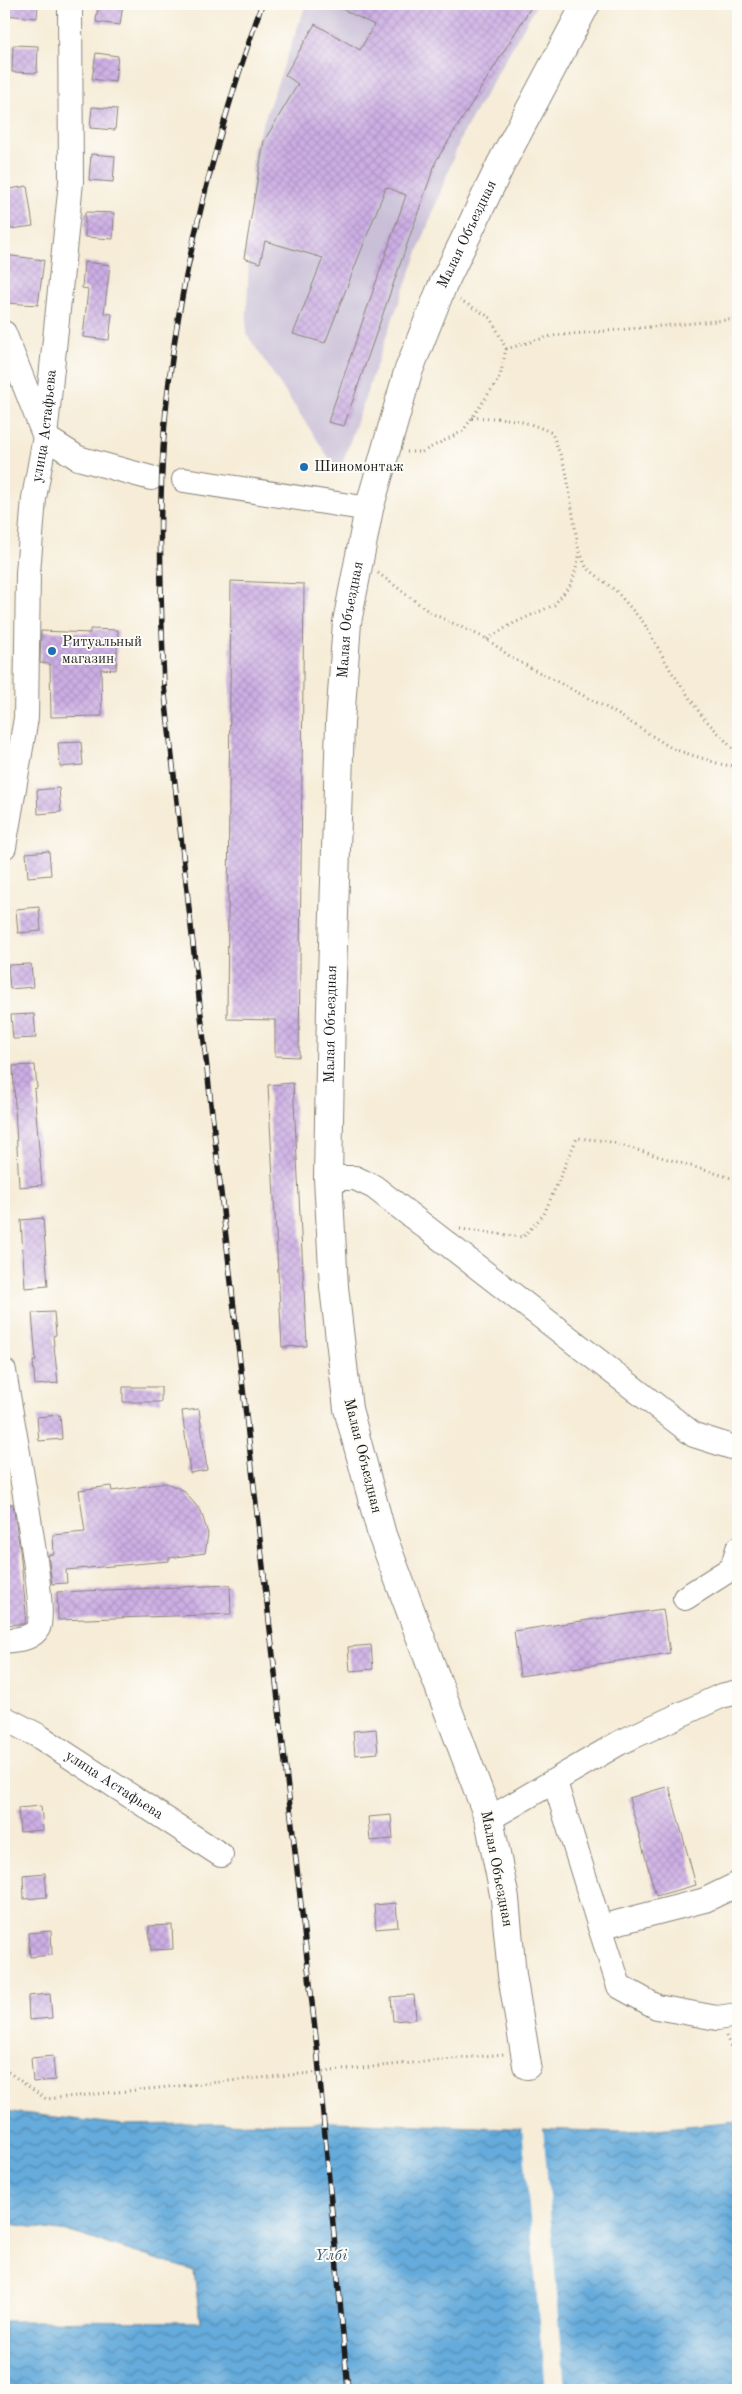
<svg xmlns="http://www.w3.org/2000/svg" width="742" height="2394" font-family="'Old Standard TT',serif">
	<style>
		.industrial { fill: #c9bfd7 }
		.water { fill: url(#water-waves); stroke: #40647c }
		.pier { fill: #f6ecd7 }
		.building { fill: url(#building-cross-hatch) }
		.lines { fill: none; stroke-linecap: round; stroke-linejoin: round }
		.minor-casing { stroke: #89847a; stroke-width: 26 }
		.major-casing { stroke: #89847a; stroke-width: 30 }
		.path { stroke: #89847a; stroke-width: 3; stroke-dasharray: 1 4; stroke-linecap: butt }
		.minor { stroke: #fff; stroke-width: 24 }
		.major { stroke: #fff; stroke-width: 28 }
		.rail-casing { stroke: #1c1c1c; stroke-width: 5.5 }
		.rail { stroke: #fdfcf7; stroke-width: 4; stroke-dasharray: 11; stroke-linecap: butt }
		.poi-dot { fill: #1f6fb2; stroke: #fdfcf7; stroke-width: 2 }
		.labels { text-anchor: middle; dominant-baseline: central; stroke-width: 4; stroke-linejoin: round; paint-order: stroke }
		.street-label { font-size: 15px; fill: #1c1c1c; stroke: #fdfcf7 }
		.poi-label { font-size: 15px; fill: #1c1c1c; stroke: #fdfcf7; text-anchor: start }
		.water-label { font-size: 16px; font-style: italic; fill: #3d5c72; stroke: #fdfcf7 }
	</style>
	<defs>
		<pattern id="water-waves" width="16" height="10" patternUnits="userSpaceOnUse" patternTransform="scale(1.25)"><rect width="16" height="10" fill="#65abdb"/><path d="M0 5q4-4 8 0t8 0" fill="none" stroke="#528ab1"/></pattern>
		<pattern id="building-cross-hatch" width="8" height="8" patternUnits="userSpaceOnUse" patternTransform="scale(1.25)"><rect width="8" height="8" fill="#ccaee4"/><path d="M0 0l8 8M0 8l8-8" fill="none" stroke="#af95c3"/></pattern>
	</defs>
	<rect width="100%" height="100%" fill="#fdfcf7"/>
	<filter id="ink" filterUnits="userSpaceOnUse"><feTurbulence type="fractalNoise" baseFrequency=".02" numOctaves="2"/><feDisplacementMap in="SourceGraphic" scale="10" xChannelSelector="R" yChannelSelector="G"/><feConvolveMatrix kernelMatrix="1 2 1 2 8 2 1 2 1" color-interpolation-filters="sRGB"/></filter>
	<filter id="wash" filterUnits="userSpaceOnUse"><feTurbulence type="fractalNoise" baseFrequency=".0096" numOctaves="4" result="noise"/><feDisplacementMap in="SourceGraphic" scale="20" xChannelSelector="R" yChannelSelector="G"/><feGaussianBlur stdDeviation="1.12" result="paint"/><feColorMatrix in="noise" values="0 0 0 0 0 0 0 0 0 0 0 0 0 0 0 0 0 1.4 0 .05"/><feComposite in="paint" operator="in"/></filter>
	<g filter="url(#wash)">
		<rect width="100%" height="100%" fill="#f6ecd7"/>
		<path class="industrial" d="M306,4h231l-75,131 -72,191 -51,147 -93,-140 7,-182z"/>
		<path class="water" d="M4,2111l120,14 209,-3 293,10 112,-11v269h-734v-69l196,1 -6,-51 -121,-38 -69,-10z"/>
		<path class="pier" d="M522,2126l21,1 22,263h-20z"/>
		<g id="blocks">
			<path class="building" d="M4,4h34l-1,14 -33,-3z
				M98,4h25l-3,21 -24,-3z
				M332,4h201l-97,157 -92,265 -16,-4 78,-227 -20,-8 -61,156 -32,-9 30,-76 -58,-17 -5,22 -16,-5 20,-117 34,-57 -13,-9 30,-51 45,26 14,-25z
				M13,45l25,1 -1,27 -25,-1z
				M96,53l22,3 -3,26 -23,-3z
				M92,107l25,2 -2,21 -25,-2z
				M91,154l24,2 -2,26 -24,-2z
				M27,186l6,40 -29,4v-40z
				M85,212l29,1 -1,26 -28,-2z
				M4,255l40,5 -6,45 -32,-2z
				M84,262l26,3 -6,48 8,1 -3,26 -26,-3 5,-48 -6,-1z
				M231,581l73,3 -5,473 -24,-1v-36l-48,-1z
				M90,629l28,1 -2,40 -15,-1 1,47 -51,1 -1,-53 -10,-1 1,-32 49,2z
				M81,742l2,23 -23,2 -2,-24z
				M59,788l2,24 -23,2 -1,-24z
				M49,851l2,24 -23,2 -2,-24z
				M39,907l2,24 -23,2 -2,-24z
				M31,964l2,23 -23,2 -2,-24z
				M34,1014l2,24 -23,1 -2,-24z
				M35,1065l2,23 -3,1 8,96 -23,2 -6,-121z
				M293,1083l14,263 -25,1 -14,-262z
				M43,1218l5,68 -23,2 -4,-68z
				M54,1312l2,23 -3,1 5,47 -23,2 -2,-24h3l-4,-48z
				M123,1387h38v15h-38z
				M199,1409l8,61 -17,3 -8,-62z
				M60,1415l2,24 -23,2 -2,-24z
				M166,1483l17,7 18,21 7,23 -3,19 -36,5v3l-103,9 1,13 -15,1 -4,-29 6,-1 -1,-19 32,-3 -6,-42 32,-4 1,5z
				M4,1504h9l7,46 6,63 -1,10 -3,1 -18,1z
				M230,1585l1,29 -173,6 -1,-28z
				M663,1609l7,44 -150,23 -6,-45z
				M371,1645l2,24 -23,2 -2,-24z
				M376,1729l2,24 -23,2 -2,-24z
				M669,1786l27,99 -40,11 -27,-98z
				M41,1806l2,24 -23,2 -2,-24z
				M391,1815l2,24 -23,2 -2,-24z
				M45,1873l2,24 -23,2 -1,-24z
				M396,1903l2,24 -22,2 -2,-24z
				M172,1925l1,24 -22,1 -2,-24z
				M51,1931l1,24 -22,2 -2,-24z
				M50,1994l2,24 -23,2 -1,-24z
				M414,1995l2,24 -23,2 -2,-24z
				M53,2056l2,24 -22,2 -2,-24z"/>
		</g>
	</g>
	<g filter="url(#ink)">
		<use href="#blocks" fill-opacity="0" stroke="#89847a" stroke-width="1"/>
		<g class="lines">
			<g class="minor-casing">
				<g id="minor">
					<path d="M4,333l41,104 33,21 73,20"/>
					<path d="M184,480l185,29"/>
					<path id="s1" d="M4,847l22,-129 2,-145 6,-75 11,-61 26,-255 -1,-178"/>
					<path d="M328,1178h27l19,9 320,248 44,14"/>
					<path d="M4,1371c5,37 45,238 34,257 -6,12 -23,11 -34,13"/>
					<path d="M685,1598l47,-30 6,-19"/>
					<path id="s2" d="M4,1718l33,17 184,120"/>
					<path d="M555,1782l45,145 105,-27 33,-16"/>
					<path d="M489,1819l130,-76 102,-47 17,-4"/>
					<path d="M600,1927l19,59 38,21 60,11 21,-3"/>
				</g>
			</g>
			<g class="major-casing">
				<g id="major">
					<path id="s3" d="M527,2065l-15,-90 -7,-76 -16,-80 -107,-284 -34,-126 -14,-122 -6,-109 3,-170 9,-285 7,-101 22,-113 39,-137 33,-83 60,-125 85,-160"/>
				</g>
			</g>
			<path class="path" d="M506,349l45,-13 187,-17
				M472,418c33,-1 51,1 80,15l14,37 12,77 8,20 30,24 28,32 27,48 31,45 36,38
				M407,452h15l41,-21 37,-54 6,-28 -15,-31 -31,-18
				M378,573l53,40 56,26 25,19 99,52 62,39 47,15 18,3
				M487,639l27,-16 40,-18 18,-22 8,-30
				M460,1229l63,8 21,-23 33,-76 30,3 131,39
				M726,2036l7,16 5,26
				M4,2069l42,30 458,-45"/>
			<use href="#minor" class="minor"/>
			<use href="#major" class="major"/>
			<g class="rail-casing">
				<path id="rail" d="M262,4c-43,123 -77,247 -93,377 -12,101 -9,203 -5,305l153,1361 31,343"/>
			</g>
			<use href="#rail" class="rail"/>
		</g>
	</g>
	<g class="poi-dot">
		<circle cx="304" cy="467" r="5"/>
		<circle cx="52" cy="651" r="5"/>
	</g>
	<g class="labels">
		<g class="street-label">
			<text stroke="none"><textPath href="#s3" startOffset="1879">Малая Объездная</textPath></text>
			<text stroke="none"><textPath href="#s1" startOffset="424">улица Астафьева</textPath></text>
			<text stroke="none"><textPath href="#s3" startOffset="1474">Малая Объездная</textPath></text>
			<text stroke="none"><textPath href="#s3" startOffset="1069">Малая Объездная</textPath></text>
			<text transform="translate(362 1456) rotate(76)">Малая Объездная</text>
			<text stroke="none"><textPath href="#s2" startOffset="129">улица Астафьева</textPath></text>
			<text transform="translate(496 1869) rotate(79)">Малая Объездная</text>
		</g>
		<g class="poi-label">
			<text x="314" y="467">Шиномонтаж</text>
			<text x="62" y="642">Ритуальный<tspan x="62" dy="17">магазин</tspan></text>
		</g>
		<g class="water-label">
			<text x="331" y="2256">Үлбі</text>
		</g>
	</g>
	<rect width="742" height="2394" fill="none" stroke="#fdfcf7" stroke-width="20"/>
</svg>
